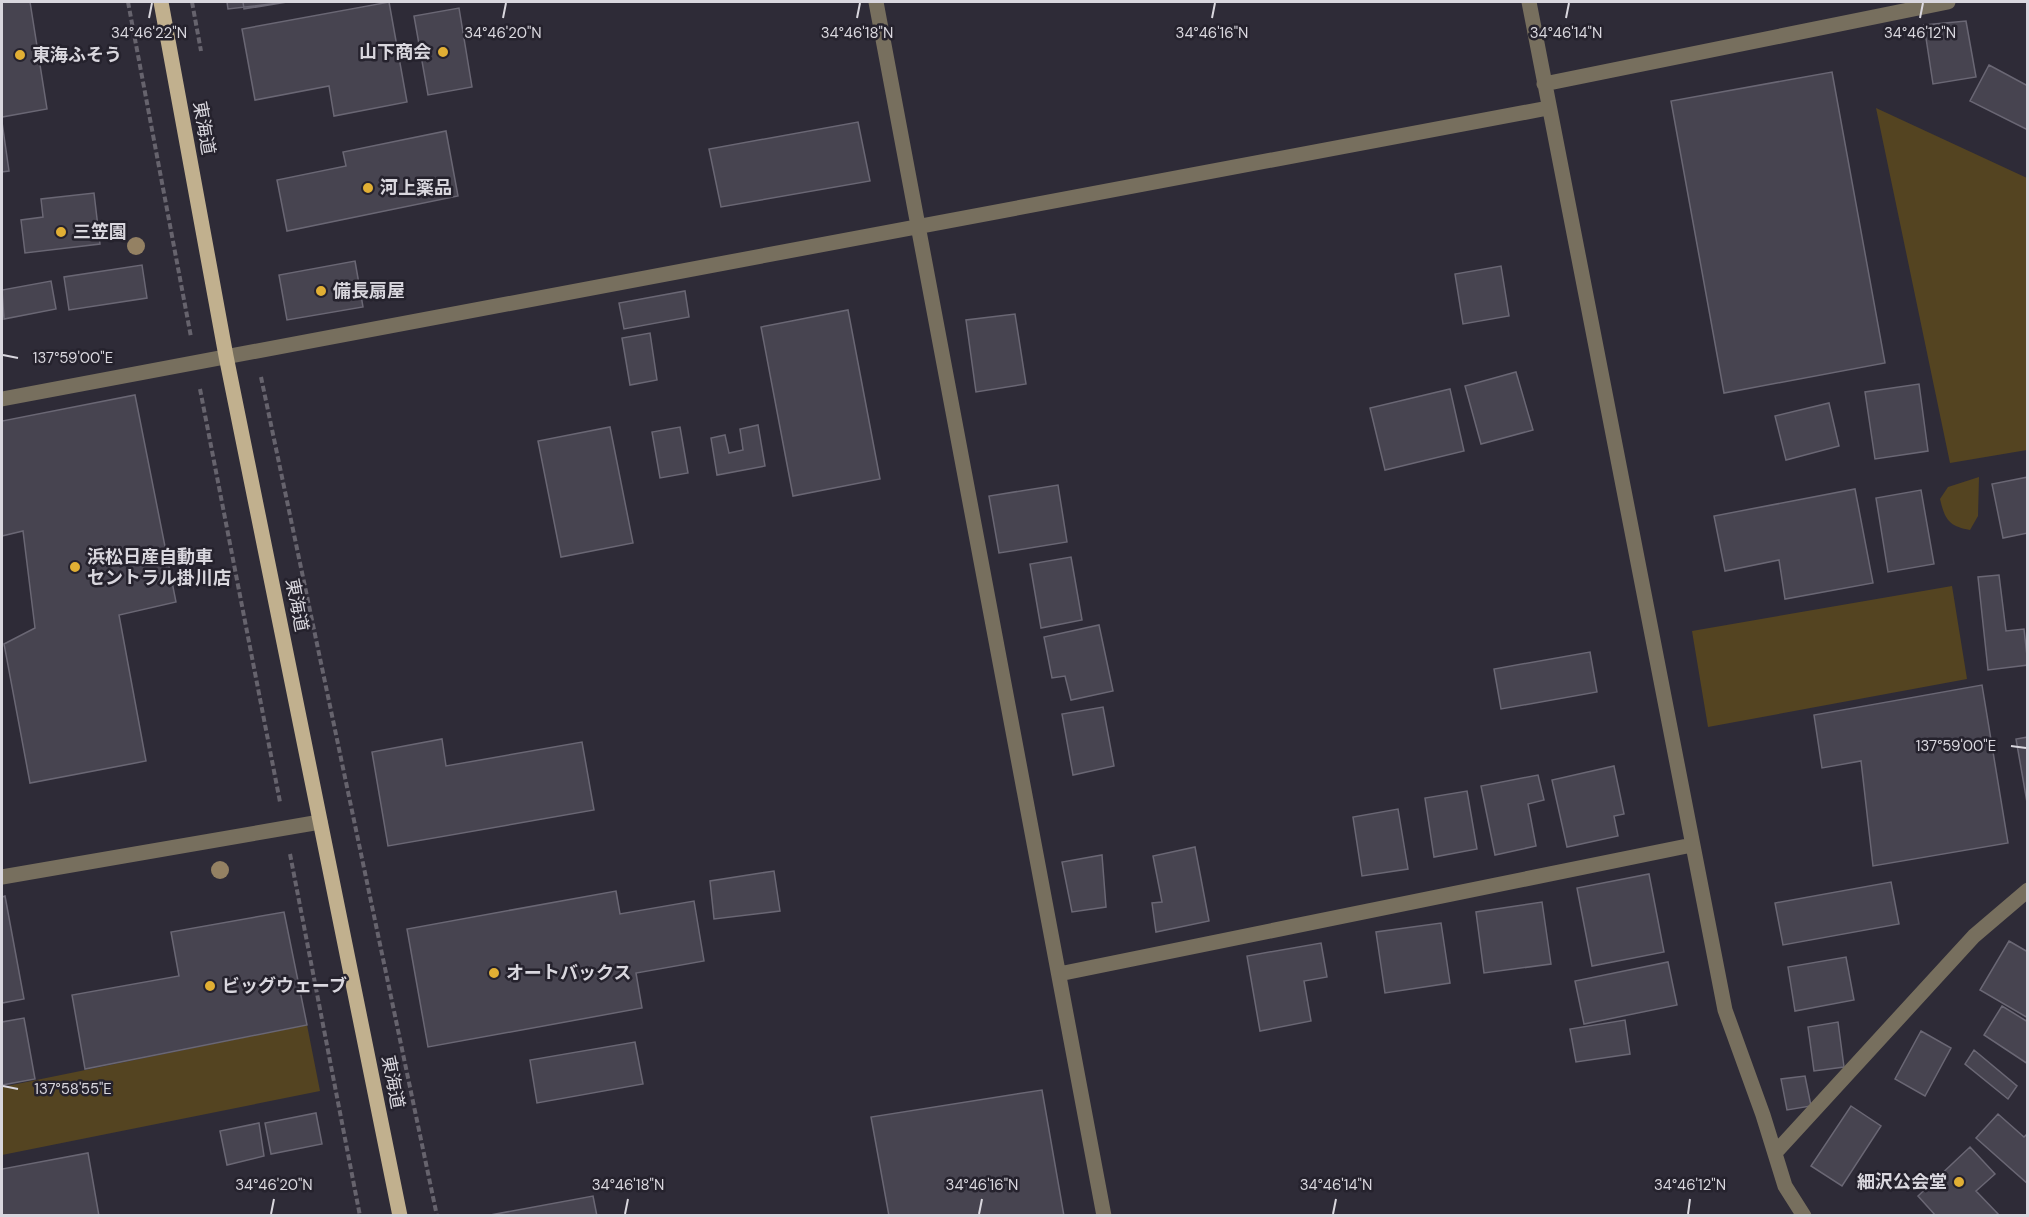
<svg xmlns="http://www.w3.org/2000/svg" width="2029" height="1217" font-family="'DM Sans','Noto Sans JP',sans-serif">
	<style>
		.green { fill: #544421 }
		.building { fill: #474450; stroke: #6a6774; stroke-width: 1.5 }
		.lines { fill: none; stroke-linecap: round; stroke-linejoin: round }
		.path { stroke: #66636d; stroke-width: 4; stroke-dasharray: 6 3; stroke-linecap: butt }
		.minor { stroke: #776f5e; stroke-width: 15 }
		.major { stroke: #c1b08e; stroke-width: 15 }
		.tree { fill: #948163 }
		.ticks { fill: none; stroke: #d9d7de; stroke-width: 2 }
		.poi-dot { fill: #e1af34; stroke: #25222d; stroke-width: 2 }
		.labels { text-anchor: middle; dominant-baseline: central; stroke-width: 5; stroke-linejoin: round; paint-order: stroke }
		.poi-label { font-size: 18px; font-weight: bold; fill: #d9d7de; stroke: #25222d; text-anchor: start }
		.street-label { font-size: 18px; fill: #d9d7de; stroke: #25222d }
		.ticks-label { font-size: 15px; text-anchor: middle; fill: #d9d7de; stroke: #25222d; stroke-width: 5; stroke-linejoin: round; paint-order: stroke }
	</style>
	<rect width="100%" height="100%" fill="#2e2b37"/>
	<path class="green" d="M1876,108l151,70v272l-77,13z
		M1979,477l-1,39 -8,14c-21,-4 -25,-10 -30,-31l8,-12z
		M1952,586l15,93 -259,48 -16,-96z
		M307,1025l13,66 -318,64v-68z"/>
	<path class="building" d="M2,2h28l17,107 -45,8z
		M227,2h60l-59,7z
		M243,2h44l-43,7z
		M389,2l18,100 -73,14 -5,-30 -74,14 -13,-71z
		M459,8l13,79 -44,8 -14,-79z
		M1966,21l10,56 -43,7 -9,-59z
		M1989,65l39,21v44l-58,-29z
		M1832,72l53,291 -161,30 -53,-292z
		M2,122l7,49 -7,1z
		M858,122l12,59 -149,26 -12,-58z
		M446,131l12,65 -171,35 -10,-51 69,-14 -3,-14z
		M94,193l6,51 -75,9 -4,-33 22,-3 -2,-18z
		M355,261l8,46 -76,13 -8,-45z
		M142,265l5,33 -78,12 -5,-33z
		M1501,266l8,50 -46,8 -8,-50z
		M51,281l5,28 -52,10 -2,-29z
		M685,291l4,26 -65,12 -5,-26z
		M848,310l32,169 -87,17 -32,-169z
		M1015,314l11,70 -50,8 -10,-72z
		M650,333l7,47 -27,5 -8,-47z
		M1516,372l17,58 -52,14 -16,-58z
		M1919,384l9,67 -53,8 -10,-67z
		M1450,389l14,62 -79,19 -15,-62z
		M135,395l41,207 -57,13 27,146 -116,22 -26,-139 31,-16 -12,-97 -21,5v-115z
		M1829,403l10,43 -53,14 -11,-44z
		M758,425l7,41 -48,9 -6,-37 14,-3 4,18 14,-3 -3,-21z
		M610,427l23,116 -72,14 -23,-116z
		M680,427l8,46 -28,5 -8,-46z
		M2028,477v56l-25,5 -11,-54z
		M1058,485l9,57 -68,11 -10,-57z
		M1855,489l18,94 -88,16 -6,-39 -54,11 -11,-55z
		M1921,490l13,74 -46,8 -12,-74z
		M1071,557l11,63 -41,8 -11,-64z
		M1999,575l7,56 18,-2 4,36 -40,5 -10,-93z
		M1099,625l14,66 -42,9 -6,-24 -13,2 -8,-41z
		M1590,652l7,40 -96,17 -7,-40z
		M1982,685l26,158 -135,23 -12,-105 -39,7 -8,-53z
		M1103,707l11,59 -41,9 -11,-61z
		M2028,737v71l-12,-69z
		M442,739l4,27 136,-24 12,68 -206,36 -16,-94z
		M1614,766l10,48 -10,2 4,20 -51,11 -15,-67z
		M1538,775l6,25 -16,4 8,42 -41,9 -14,-69z
		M1467,791l10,58 -43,8 -9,-59z
		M1398,809l10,60 -46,7 -9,-59z
		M1195,847l14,74 -53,11 -4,-29 10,-1 -9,-46z
		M1102,855l4,52 -34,5 -10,-50z
		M774,871l6,40 -66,8 -4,-38z
		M1649,874l15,78 -72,14 -15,-78z
		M1891,882l8,42 -116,21 -8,-42z
		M616,891l4,23 74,-13 10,60 -68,12 6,35 -214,39 -21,-118z
		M5,896l19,103 -22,4v-106z
		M1542,902l9,62 -67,9 -8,-61z
		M284,912l23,113 -222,44 -13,-74 107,-19 -8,-44z
		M1441,923l9,60 -65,10 -9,-61z
		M2009,941l19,11v66l-48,-28z
		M1321,943l6,34 -23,4 7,40 -51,10 -13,-75z
		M1846,957l8,43 -59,11 -7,-44z
		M1668,962l9,43 -93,19 -9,-43z
		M2002,1006l26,16v42l-44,-29z
		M24,1018l11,61 -33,6v-63z
		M1625,1020l5,34 -54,8 -6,-33z
		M1838,1022l6,45 -30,4 -6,-44z
		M1921,1031l30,17 -26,48 -30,-17z
		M635,1042l8,42 -106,19 -7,-43z
		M1974,1050l43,36 -9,13 -43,-35z
		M1805,1076l6,30 -24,4 -6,-31z
		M1042,1090l22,126h-175l-18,-99z
		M1851,1106l30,20 -39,60 -31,-20z
		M316,1113l6,31 -51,10 -6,-31z
		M1998,1114l26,23 4,-4v51l-52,-46z
		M259,1123l5,33 -37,9 -7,-34z
		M1970,1147l25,27 -19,17 24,25h-64l-18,-20z
		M88,1153l11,63h-97v-47z
		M593,1196l4,20h-112z"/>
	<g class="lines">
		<path class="path" d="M128,2l63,335
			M192,2l9,49
			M261,377l176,839
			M200,389l80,413
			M290,854l70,362"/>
		<path class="minor" d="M876,2l228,1214
			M1529,2l196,1008 38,105 22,71 19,30
			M1544,84l404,-82
			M2,399l1546,-291
			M2,877l318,-55
			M1059,974l633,-129
			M1775,1153l199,-217 54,-46"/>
		<path class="major" d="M161,2l65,354 174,860"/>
	</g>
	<g class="tree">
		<circle cx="136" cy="246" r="9"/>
		<circle cx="220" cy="870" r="9"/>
	</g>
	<path class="ticks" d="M149,18l3,-15M503,18l3,-15M857,18l3,-15M1212,18l3,-15M1566,18l3,-15M1920,18l3,-15M3,355l15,3M2011,746l15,2M3,1086l15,3M271,1214l3,-15M625,1214l3,-15M979,1214l3,-15M1333,1214l3,-15M1688,1214l2,-15"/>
	<g class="poi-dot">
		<circle cx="443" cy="52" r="6"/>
		<circle cx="20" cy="55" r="6"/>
		<circle cx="368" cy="188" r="6"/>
		<circle cx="61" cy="232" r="6"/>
		<circle cx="321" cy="291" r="6"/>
		<circle cx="75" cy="567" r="6"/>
		<circle cx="494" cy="973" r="6"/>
		<circle cx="210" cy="986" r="6"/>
		<circle cx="1959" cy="1182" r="6"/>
	</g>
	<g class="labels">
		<g class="poi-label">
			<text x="431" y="52" text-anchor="end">山下商会</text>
			<text x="32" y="55">東海ふそう</text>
			<text x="380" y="188">河上薬品</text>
			<text x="73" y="232">三笠園</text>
			<text x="333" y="291">備長扇屋</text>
			<text x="87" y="557">浜松日産自動車<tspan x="87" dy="21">セントラル掛川店</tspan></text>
			<text x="506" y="973">オートバックス</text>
			<text x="222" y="986">ビッグウェーブ</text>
			<text x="1947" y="1182" text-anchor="end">細沢公会堂</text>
		</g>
		<g class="street-label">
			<text transform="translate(204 128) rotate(80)">東海道</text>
			<text transform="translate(297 605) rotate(79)">東海道</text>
			<text transform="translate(393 1082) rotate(79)">東海道</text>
		</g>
	</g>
	<g class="ticks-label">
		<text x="149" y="38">34°46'22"N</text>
		<text x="503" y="38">34°46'20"N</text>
		<text x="857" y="38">34°46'18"N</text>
		<text x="1212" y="38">34°46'16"N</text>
		<text x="1566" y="38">34°46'14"N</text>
		<text x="1920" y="38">34°46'12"N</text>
		<text x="73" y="363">137°59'00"E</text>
		<text x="1956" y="751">137°59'00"E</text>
		<text x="73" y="1094">137°58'55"E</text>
		<text x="274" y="1190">34°46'20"N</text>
		<text x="628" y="1190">34°46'18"N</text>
		<text x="982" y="1190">34°46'16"N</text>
		<text x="1336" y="1190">34°46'14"N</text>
		<text x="1690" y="1190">34°46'12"N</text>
	</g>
	<rect width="2029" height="1217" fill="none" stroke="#d9d7de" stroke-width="6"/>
</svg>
